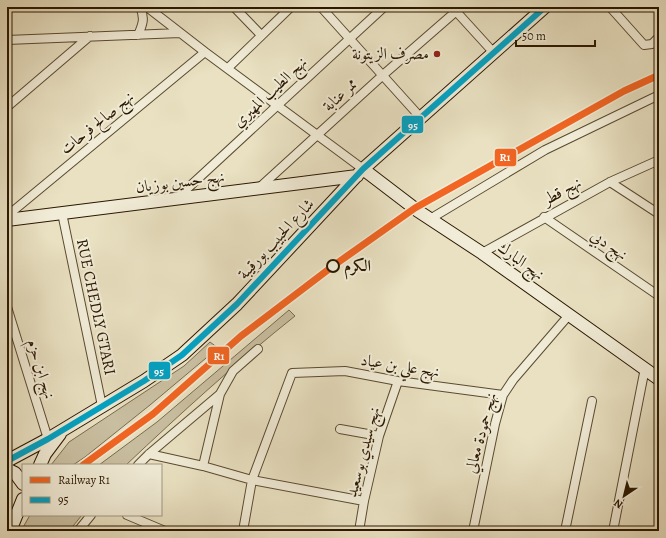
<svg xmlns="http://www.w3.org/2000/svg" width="666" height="538" font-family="Alegreya,Amiri,serif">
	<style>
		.green { fill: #c9bfa1; stroke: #7a6b50 }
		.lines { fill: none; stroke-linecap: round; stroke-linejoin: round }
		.street-casing { stroke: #5a4a30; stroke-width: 10 }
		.secondary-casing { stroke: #2a1700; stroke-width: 14 }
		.street { stroke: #f1ecd7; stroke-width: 8 }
		.secondary { stroke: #f1ecd7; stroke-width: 12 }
		.bus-1-casing { stroke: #f1ecd7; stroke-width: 9 }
		.bus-1 { stroke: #02a2c4; stroke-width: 6 }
		.rail-1-casing { stroke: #f1ecd7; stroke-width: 10 }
		.rail-1 { stroke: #f26522; stroke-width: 7 }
		.poi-dot { fill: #8f2418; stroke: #f1ecd7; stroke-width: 1.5 }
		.stop-dot { fill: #f1ecd7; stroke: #2a1700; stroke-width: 2 }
		.labels { text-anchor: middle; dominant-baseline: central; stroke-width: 4; stroke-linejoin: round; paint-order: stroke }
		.poi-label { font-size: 16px; fill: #2a1700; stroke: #f1ecd7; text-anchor: end }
		.street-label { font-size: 16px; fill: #2a1700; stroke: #f1ecd7 }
		.stop-label { font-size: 16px; font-weight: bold; fill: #2a1700; stroke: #f1ecd7; text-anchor: start }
		.line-badge { stroke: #f1ecd7; stroke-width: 1.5 }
		.badge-label { font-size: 11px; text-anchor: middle; font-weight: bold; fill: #fff }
	</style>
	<rect width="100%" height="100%" fill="#e9e1c2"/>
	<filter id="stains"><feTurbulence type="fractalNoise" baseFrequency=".005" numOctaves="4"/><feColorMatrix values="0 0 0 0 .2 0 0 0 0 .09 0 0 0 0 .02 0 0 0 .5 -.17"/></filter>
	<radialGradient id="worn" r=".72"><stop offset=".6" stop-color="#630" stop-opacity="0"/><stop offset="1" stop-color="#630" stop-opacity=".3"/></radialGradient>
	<path class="green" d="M289,310l6,6c-59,47 -114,97 -169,149h-27l58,-43z
		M210,342l8,6 -68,57 -65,52 -12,8h-22l18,-23 115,-76z
		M30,515h52l-13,16h-48z"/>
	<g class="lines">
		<g class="street-casing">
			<path id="street" d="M147,7l58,45 158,117
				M234,7l27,28
				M321,7l100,111
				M610,7l34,38 8,-1 7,-7
				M453,8l41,45
				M138,35c5,-11 7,-17 2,-28
				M7,40l173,-7
				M228,68l63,-61
				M7,107l83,-71
				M610,182l49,32
				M259,188l124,-113 78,-68
				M176,199l208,-192
				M62,213l40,193
				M7,216l198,-164
				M544,217l115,79
				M430,219l115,-69 114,-55
				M482,253l128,-71 49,-22
				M7,307l41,132
				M340,429l39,7
				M149,454l54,12 49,14 40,-107 53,-2 53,10 105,14
				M138,465l11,-11 71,-60 13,-23 25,-22
				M203,466l17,-72
				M127,515l38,16
				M78,531l13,-16
				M243,531l9,-51 112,21
				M359,531l5,-30 15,-65 19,-55
				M473,531l22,-107 8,-29 10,-15 56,-65
				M565,531l27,-130
				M613,531l32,-163"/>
		</g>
		<g class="secondary-casing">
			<path id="secondary" d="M363,169l55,42 64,42 177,126
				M7,220l350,-44
				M7,461l41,-22 96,-58 38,-26 55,-51 126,-135 182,-162
				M40,465l5,-11 15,-20
				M7,469l8,4 8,11
				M10,531l13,-32"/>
		</g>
		<use href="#street" class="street"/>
		<use href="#secondary" class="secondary"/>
		<g class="bus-1-casing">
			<path id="bus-1" d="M7,461l41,-22 96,-58 38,-26 55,-51 126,-135 182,-162"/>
		</g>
		<use href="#bus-1" class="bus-1"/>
		<g class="rail-1-casing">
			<path id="rail-1" d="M83,465l70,-51 88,-78 92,-70 82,-58 209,-117 35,-16"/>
		</g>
		<use href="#rail-1" class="rail-1"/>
	</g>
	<circle class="poi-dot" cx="437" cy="54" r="4"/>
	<circle class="stop-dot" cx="333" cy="266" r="6"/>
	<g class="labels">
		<g class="poi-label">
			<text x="429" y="54">مصرف الزيتونة</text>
		</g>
		<g class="street-label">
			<text transform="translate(270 92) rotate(-43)">نهج الطيب المهيري</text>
			<text transform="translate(340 95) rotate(-43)">ممر عنابة</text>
			<text transform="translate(97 123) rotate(-39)">نهج صالح فرحات</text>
			<text transform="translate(180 182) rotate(-7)">نهج حسين بوزيان</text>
			<text transform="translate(562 191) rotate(-28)">نهج قطر</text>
			<text transform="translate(276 239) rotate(-47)">شارع الحبيب بورقيبة</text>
			<text transform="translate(609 245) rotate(35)">نهج دبي</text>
			<text transform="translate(521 261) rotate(36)">نهج البارك</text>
			<text transform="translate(96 307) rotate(78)">RUE CHEDLY GTARI</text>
			<text transform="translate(400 366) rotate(9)">نهج علي بن عياد</text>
			<text transform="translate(41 369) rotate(73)">نهج ابن حزم</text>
			<text transform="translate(481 433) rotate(-75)">نهج حمودة معالي</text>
			<text transform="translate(363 452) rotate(-75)">نهج سيدي بوسعيد</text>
		</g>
		<g class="stop-label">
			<text x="344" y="266">الكرم</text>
		</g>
	</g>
	<g class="line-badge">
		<rect x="401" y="115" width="23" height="19" rx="4" fill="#02a2c4"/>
		<rect x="494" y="148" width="23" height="19" rx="4" fill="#f26522"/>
		<rect x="207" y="346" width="23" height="19" rx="4" fill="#f26522"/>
		<rect x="148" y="361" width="23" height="19" rx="4" fill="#02a2c4"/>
	</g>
	<g class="badge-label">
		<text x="413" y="129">95</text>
		<text x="505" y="161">R1</text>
		<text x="219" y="360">R1</text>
		<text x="159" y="375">95</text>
	</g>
	<rect width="666" height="538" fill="none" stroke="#e9e1c2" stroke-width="24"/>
	<rect x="8" y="8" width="650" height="522" fill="none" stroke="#2a1700" stroke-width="2"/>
	<rect x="12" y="12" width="642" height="514" fill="none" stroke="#2a1700"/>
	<rect x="22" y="464" width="140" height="52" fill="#f1ecd7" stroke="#a19781"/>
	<rect x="30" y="477" width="20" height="6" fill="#f26522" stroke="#a19781"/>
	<text x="58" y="484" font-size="12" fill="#2a1700">Railway R1</text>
	<rect x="30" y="497" width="20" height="6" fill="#02a2c4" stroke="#a19781"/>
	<text x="58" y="504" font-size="12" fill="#2a1700">95</text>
	<g transform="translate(624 496) rotate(215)" stroke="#f1ecd7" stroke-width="3" paint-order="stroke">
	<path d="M0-3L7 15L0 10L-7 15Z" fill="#2a1700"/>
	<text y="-6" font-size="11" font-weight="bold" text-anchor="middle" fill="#2a1700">N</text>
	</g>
	<path d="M516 40v6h79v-6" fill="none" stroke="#2a1700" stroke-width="2"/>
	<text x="522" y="40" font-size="12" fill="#2a1700" stroke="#f1ecd7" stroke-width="3" paint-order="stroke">50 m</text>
	<rect width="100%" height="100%" filter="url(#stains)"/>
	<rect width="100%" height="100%" fill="url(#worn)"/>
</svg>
